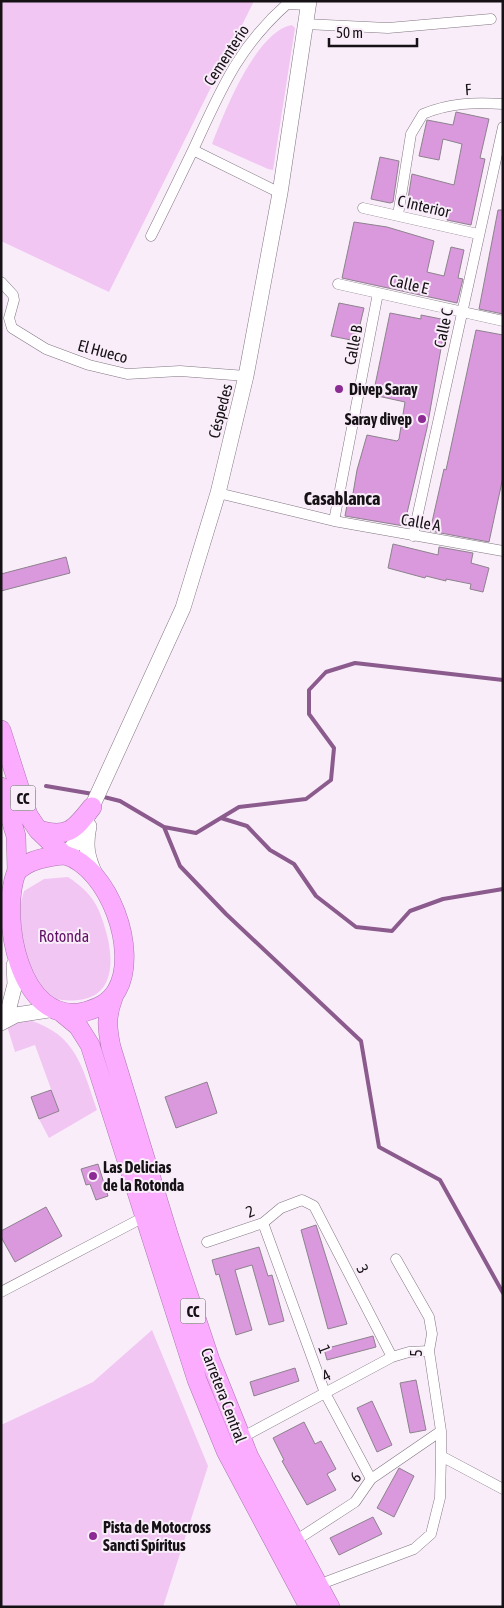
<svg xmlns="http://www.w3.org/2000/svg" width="504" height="1608" font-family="'Asap Condensed',sans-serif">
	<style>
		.green { fill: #f2c6f3 }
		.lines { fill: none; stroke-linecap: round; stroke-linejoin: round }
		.stream { stroke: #8a5b8c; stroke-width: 4 }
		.building { fill: #da98dd; stroke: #8d828d }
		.street-casing { stroke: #817681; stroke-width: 11 }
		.secondary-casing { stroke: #817681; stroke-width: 16 }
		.highway-casing { stroke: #aa76ad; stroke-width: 20 }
		.street { stroke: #fff; stroke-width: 10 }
		.secondary { stroke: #fff; stroke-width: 15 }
		.highway { stroke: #fbacff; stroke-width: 19 }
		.poi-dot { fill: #8c2b93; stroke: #f9edfa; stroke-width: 2 }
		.labels { text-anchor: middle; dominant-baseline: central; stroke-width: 4; stroke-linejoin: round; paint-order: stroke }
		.shield { fill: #f9edfa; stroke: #59535a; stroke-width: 1 }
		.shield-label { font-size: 15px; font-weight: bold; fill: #151115 }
		.street-label { font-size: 16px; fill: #151115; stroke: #f9edfa }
		.poi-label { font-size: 16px; font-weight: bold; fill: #151115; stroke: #f9edfa; text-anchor: start }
		.park-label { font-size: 16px; fill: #611066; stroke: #f9edfa }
		.neighbourhood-label { font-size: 18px; font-weight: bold; fill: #151115; stroke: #f9edfa }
	</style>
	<rect width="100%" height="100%" fill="#f9edfa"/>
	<path class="green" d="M1,1h253l-145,291 -108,-51z
		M292,25l3,3 -22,142 -5,-1 -56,-25c12,-31 44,-113 80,-119z
		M68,877c25,17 31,28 39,58 7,28 6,62 -29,65 -8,1 -19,1 -26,-3 -22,-12 -34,-60 -33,-83 0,-7 3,-15 5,-23l20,-12z
		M29,1020c48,15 53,47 68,90l-48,28 -10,-19 20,-8 -24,-66 -20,7 -8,-26 10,-5z
		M152,1330l56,136 -45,141h-162v-182l92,-43z"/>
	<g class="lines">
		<path class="stream" d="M46,786l47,8
			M100,796l20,5 44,26 32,6 43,-26 67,-8 25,-19 3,-32 -25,-34v-24l17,-18 29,-9 148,17
			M221,818l26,8 23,24 24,14 22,32 40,31 36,4 18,-20 33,-12 60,-10
			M164,827l16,39 46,48 135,127 18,106 61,33 63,113"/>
	</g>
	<path class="building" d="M456,112l33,7 -9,39 5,1 -14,66 -24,-5 1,-4 -41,-11 5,-31 42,11 8,-41 -19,-5 -4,21 -20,-4 8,-36 26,5z
		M380,157l19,4 -6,41 -3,1 -19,-4z
		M498,210h5v104l-24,-5z
		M354,222l33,5 47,14 -7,31 17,4 7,-29 13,3 -6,28 5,1 -6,24 -115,-25z
		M339,303l25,5 -8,33 -25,-5z
		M390,313l31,6v-4l25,5 -19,108 -23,98 -59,-10 2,-11h4l6,-35 10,-35 30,6 2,-2 6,-37 -32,-7z
		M476,330l27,5v142l-14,65 -59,-11 14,-62 2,1z
		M393,544l45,11 1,-8 34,6 -2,10 18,5 -6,24 -13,-3 1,-5 -25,-5v2l-20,-5 -1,2 -37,-10z
		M66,557l4,16 -69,18v-17z
		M207,1082l10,31 -41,15 -11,-31z
		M51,1090l8,21 -20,8 -8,-22z
		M98,1164l10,32 -12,4 -6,-16 -4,1 -5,-16z
		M46,1207l16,29 -47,26 -14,-25v-6z
		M316,1225l31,99 -19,5 -27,-99z
		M259,1247l9,29 4,-1 12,46 -15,4 -17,-60 -17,5 17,60 -16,5 -17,-61 -3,1 -4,-15z
		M373,1336l3,11 -49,13 -3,-11z
		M295,1368l4,13 -45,15 -4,-14z
		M416,1380l10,50 -16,3 -10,-50z
		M372,1401l20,44 -15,7 -20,-44z
		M304,1422l11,22 6,-3 15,28 -9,5 9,16 -29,15 -25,-44 2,-1 -11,-22z
		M399,1468l15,8 -20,41 -17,-9z
		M373,1517l9,17 -43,21 -9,-17z"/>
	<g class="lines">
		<g class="street-casing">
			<path id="street" d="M305,24l83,4 103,-9
				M193,150l87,43
				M363,208l115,26
				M398,215l13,-81 12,-20c26,-11 52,-12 80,-10
				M151,236c14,-28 28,-57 42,-86 27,-58 44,-102 94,-146l22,1
				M1,282l12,13 1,5 -5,18 3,10 34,21 43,16 38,9 53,-3 66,5
				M338,284l165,37
				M218,493l116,28 169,30
				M334,521l44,-228
				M413,536l90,-409
				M263,1223l62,170 46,86
				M207,1242l56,-19 18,-15 21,-8 12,6 78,151
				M1,1292l143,-75
				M241,1438l151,-81 17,-5 20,-1
				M441,1456l62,33
				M295,1541l60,-39 16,-23 70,-48
				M318,1585l96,-36 17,-15 9,-36 1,-42v-25l-12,-80 3,-17 -3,-17 -33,-58"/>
		</g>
		<g class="secondary-casing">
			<path id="secondary" d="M89,826c-4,19 -2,31 6,48
				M65,855l10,-11 108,-236 35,-115 28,-117 34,-183 29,-192
				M6,1019l9,-35 -1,-19
				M1,1023l15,-8 39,-6"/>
		</g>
		<g class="highway-casing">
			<path id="highway" d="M1,730l27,85 10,15 26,25
				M1,787l15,49 1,36
				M38,830c30,8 36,0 54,-23
				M65,855c44,13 74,96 52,135 -7,13 -19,18 -33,22 -65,14 -84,-95 -68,-139 10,-13 34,-17 49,-18z
				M113,998c-7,18 -6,30 -2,49l58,190 41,123 39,97 81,150
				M61,1012l17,14 12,19 107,335 29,71 83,156"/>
		</g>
		<use href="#street" class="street"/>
		<use href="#secondary" class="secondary"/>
		<use href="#highway" class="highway"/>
	</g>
	<g class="poi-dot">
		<circle cx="339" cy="389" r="5"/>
		<circle cx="422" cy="419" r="5"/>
		<circle cx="93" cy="1176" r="5"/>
		<circle cx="93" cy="1536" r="5"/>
	</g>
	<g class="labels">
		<g class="shield">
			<rect x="10.5" y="785.5" width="25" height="25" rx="4"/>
			<rect x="180.5" y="1298.5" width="25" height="25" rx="4"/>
		</g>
		<g class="shield-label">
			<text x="23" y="798">CC</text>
			<text x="193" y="1311">CC</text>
		</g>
		<g class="street-label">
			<text transform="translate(226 55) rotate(-57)">Cementerio</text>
			<text transform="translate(468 89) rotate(-4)">F</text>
			<text transform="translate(424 206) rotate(13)">C Interior</text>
			<text transform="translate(409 284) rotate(13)">Calle E</text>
			<text transform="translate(443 328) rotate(-78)">Calle C</text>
			<text transform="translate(353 345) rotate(-79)">Calle B</text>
			<text transform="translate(103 351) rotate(15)">El Hueco</text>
			<text transform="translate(220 411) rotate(-76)">Céspedes</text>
			<text transform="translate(421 522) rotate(10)">Calle A</text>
			<text transform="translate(250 1211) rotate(-24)">2</text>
			<text transform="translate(363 1269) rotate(63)">3</text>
			<text transform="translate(325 1349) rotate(70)">1</text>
			<text transform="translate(416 1353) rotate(-90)">5</text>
			<text transform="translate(326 1375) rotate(-28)">4</text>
			<text transform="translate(224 1395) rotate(69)">Carretera Central</text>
			<text transform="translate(355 1477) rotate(-54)">6</text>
		</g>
		<g class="poi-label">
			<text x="349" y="389">Divep Saray</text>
			<text x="412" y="419" text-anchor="end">Saray divep</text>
			<text x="103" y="1167">Las Delicias<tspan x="103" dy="18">de la Rotonda</tspan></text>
			<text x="103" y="1527">Pista de Motocross<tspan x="103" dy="18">Sancti Spíritus</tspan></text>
		</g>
		<g class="park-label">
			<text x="64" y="936">Rotonda</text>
		</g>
		<g class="neighbourhood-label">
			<text x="342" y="498">Casablanca</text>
		</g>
	</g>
	<rect width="504" height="1608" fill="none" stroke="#151115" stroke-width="5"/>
	<path d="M329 38v8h88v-8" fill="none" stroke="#151115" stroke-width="2.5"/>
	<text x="336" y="38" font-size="15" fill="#151115" stroke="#f9edfa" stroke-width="4" paint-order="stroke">50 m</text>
</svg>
